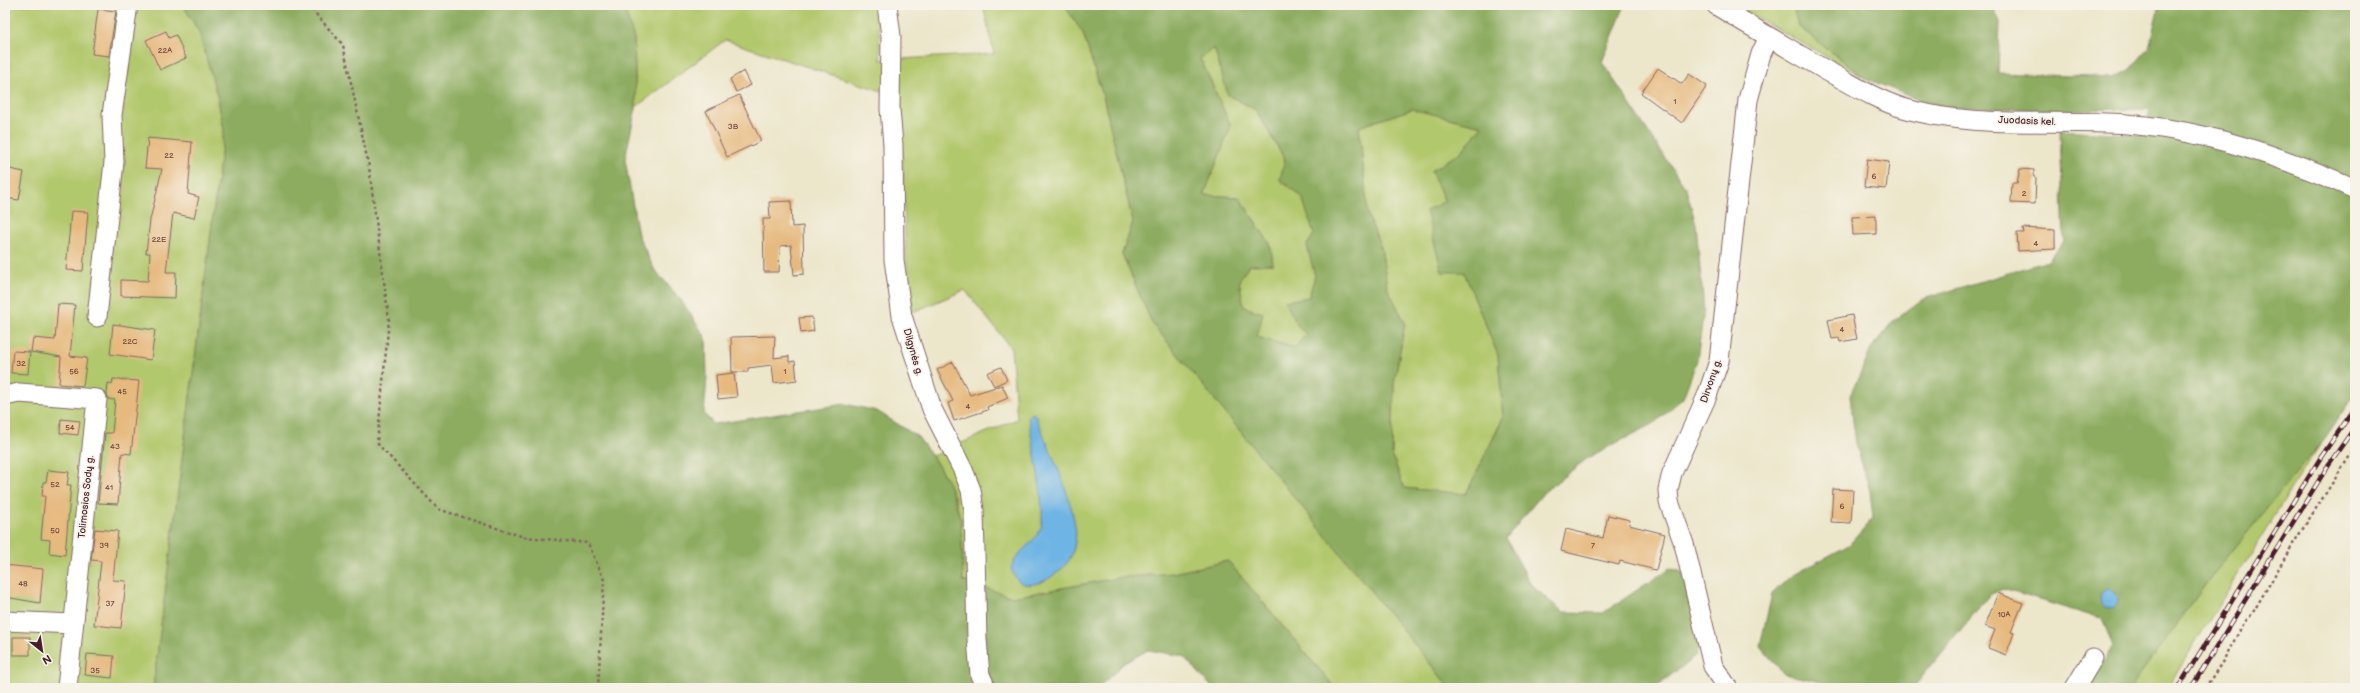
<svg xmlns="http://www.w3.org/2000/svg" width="2360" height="693" font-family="'Balsamiq Sans',sans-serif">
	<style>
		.green { fill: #b2c86d; stroke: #7e744c }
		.forest { fill: #8dac60; stroke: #6c6646; fill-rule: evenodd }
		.water { fill: #6eb4e4; stroke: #5c6a88 }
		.building { fill: #e6b97f }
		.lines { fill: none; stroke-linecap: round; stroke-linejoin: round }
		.minor-casing { stroke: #836563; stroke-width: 21 }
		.path { stroke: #836563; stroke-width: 2.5; stroke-dasharray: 3 3; stroke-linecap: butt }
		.minor { stroke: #fff; stroke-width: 19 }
		.rail-casing { stroke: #4a1f2b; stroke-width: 4.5 }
		.rail { stroke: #f7f3e8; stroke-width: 3; stroke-dasharray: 9; stroke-linecap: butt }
		.labels { text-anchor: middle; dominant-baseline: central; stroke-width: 3.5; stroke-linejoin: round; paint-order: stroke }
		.number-label { font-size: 8px; fill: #714640 }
		.street-label { font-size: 10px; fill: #4a1f2b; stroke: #f7f3e8 }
	</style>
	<rect width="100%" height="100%" fill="#f7f3e8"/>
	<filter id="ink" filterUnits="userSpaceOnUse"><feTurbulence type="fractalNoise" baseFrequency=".025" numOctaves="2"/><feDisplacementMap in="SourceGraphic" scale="8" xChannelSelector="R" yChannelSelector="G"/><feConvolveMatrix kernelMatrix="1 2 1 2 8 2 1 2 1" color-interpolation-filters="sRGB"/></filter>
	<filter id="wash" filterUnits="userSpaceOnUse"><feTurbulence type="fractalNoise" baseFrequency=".012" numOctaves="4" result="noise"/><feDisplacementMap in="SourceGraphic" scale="16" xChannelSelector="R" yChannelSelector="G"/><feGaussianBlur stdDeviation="0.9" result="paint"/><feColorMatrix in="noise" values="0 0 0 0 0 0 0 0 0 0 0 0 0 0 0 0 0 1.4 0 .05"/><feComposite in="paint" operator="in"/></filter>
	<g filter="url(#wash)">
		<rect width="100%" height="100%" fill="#ece6cb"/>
		<path class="green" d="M5,5h178l16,27 19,67 6,31 -71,558h-148z
			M623,5h254l4,55 113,-6 -11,-49h81l19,28 20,63 30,126 -11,32 30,69 298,365h-115l-107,-127 -55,12 -56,5 -104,19 -50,-16c-1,-25 1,-52 -6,-76 -5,-18 -15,-34 -25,-49l85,-37 -6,-71 -46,-58 -52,22 -7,-55 -6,-160 -175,-57 -89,67 -2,-69z
			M1734,5h59l5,21 67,52z
			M1215,48l13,47 28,15 29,50 -5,20 22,17 13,37 -8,11 8,31 -6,21 -23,4 20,33 -11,14 -38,-11 -13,-30 -5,-26 10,-16 24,-1 -3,-20 -31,-47 -36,-2 28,-69 -31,-68z
			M1412,109l70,17 -21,26 -30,19 14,31 19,70 34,83 5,63 -37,76 -62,-6 -12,-33 2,-71 11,-61 -18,-36 -6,-40 -13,-31 -9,-89z
			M2321,442l-154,246h-37l81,-111z"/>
		<path class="forest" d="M183,5h440l11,33 2,69 -11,52 13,76 16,34 27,31 25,38 1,40 -3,36 10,10 131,-20 32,7 41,26 14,19 17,28 12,36 2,61 50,16 104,-19 56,-5 55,-12 107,127h-122l-30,-32 -35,-6 -24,13 -26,25h-945l71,-558 -6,-31 -19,-67z
			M1064,5h561l-23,57 84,127 10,35 8,86 -7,50 -14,38 -30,26 -64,33 -45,35 -38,46 25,47 32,27 40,1 67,-45 12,4 19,63 -5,21 -42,32h-204l-298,-365 -30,-69 11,-32 -30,-126 -20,-63zM1214,48l14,47 28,15 29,49 -5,21 22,17 12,37 -7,11 8,31 -6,21 -24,4 14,27 7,6 -11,14 -38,-11 6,-24 -19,-6 -5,-26 10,-16 24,-1 -3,-20 -31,-47 -35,-2 27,-69 -31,-68zM1412,109l70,17 -21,26 -30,19 14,30 -19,10 16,61h22l34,83 5,63 -37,76 -62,-6 -12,-33 2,-71 11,-61 -18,-36 -6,-40 -13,-31 -9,-89z
			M1793,5h200l7,17 -2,51 116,5 15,-8 20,-22 10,-43h196v389l-34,48 -110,135 -81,111h-42l25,-43 -11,-26 -99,-30 -13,5 -77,94h-78l-13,-6 -38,-8 -24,-28 12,-52 19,-18 58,-31 24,-27 -3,-27 -14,-47 -6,-48 22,-49 22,-27 29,-21 125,-38 16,-20 -4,-111 86,5 4,-26 -91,1 -113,-3 -27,-7 -54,-22 -67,-52z"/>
		<path class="water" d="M1034,413c15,36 35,74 41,112 2,11 0,24 -5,33 -7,14 -33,32 -49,25 -5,-3 -8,-9 -10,-15 7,-19 21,-22 29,-38 8,-15 -9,-93 -12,-114z
			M2100 599a9 9 0 1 1 18 0a9 9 0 1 1-18 0Z"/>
		<g id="blocks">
			<path class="building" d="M98,9l18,2 -7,45 -17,-2z
				M166,31l3,7 7,-3 10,23 -26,12 -14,-30z
				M1658,68l24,16 7,-10 18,12 -25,37 -41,-30z
				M744,71l7,14 -15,7 -6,-13z
				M739,95l22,46 -34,16 -21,-46z
				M148,138l44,4 -4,52 11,3 -5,21 -21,-5 -7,59h10l-1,26 -54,-2v-16l27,1 2,-28h-4l4,-33 12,-51 -17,-1z
				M1867,159l22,3 -3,27 -22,-2z
				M5,168l19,4 -5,28 -14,-2z
				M2020,169l14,1v6l2,1 -1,27 -24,-1 1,-20h5z
				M791,201l1,26 11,-1 1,48 -10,1 -3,-30 -11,1 -1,26h-15l-1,-53h7l-1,-17z
				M71,211l17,1 -5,59 -17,-1z
				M1876,216v18l-23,1 -1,-18z
				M2023,228l32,2v19l-37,2 -1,-18h7z
				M58,304l17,1 -5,51 17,2 -4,28 -24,-2 2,-27 -30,-5 2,-14 22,2z
				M1852,315l5,24 -17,3 -1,-4 -7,1 -4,-19z
				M812,317l2,14 -13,2 -2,-15z
				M113,324l42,6 -4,30 -41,-6z
				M775,336l-1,22 15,-2v6l6,-1 2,19 -23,3 -2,-18 -24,3v4h-16l-1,-35z
				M13,351l17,1 -2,22 -17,-1z
				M953,362l17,33 32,-10 6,13 -21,9 1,3 -34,11 -6,-18 5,-2 -16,-31z
				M1001,367l6,13 -13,6 -7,-13z
				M734,373l3,24 -19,2 -2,-24z
				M113,379l26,2 -8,73 -9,-1 -4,51 -20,-1 7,-70h7l3,-33 -7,-1 -1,-5 1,-11 4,1z
				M61,419l19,2 -2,14 -18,-2z
				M48,470l21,2 -2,13h4l-6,70 -16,-2 1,-13 -9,-1 4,-43h-3l1,-14h3z
				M1833,489l20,1 -2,33 -20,-1z
				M1608,515l22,5 -1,5 36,9 -9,36 -36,-9 -1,4 -58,-14 5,-22 37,9z
				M95,529l23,2 -5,49 13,1 -5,47 -27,-3 7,-64 -10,-1z
				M5,565l38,4 -3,34 -35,-6z
				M1998,593l25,10 -12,29 3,1 -8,22 -18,-7 7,-18 -10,-4z
				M13,637h17v18h-17z
				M87,654l27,2 -2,22 -27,-3z"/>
		</g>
	</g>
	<g filter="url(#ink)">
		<use href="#blocks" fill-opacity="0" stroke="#836563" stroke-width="1"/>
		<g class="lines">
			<g class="minor-casing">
				<path id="minor" d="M887,5l4,31 -1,73 3,36 1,115 8,56 30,93 31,61 8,20 3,20 3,129 3,36 6,13
					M1716,5c37,23 74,44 111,66 25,13 49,29 76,37 69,21 153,11 224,16 78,6 157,33 228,65
					M97,317l17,-155 -2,-47 16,-110
					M5,396l14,-3 78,6 -30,289
					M5,621l68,3
					M1728,688l-15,-22 -29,-122 -15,-42 -1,-12 4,-17 35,-77 12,-35 29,-261 13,-46 8,-17
					M2075,688l18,-30"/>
			</g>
			<path class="path" d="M308,5l35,40 26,122 20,153 -12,123 61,66 86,28 64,6 16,37 -6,108
				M2205,688l18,-27 21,-38 8,-9 41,-70 62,-96"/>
			<use href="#minor" class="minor"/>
			<g class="rail-casing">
				<path id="rail" d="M2178,688l143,-231 34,-49
					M2191,688l138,-224 26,-37"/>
			</g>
			<use href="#rail" class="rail"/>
		</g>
	</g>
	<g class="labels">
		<g class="number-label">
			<text x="165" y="50">22A</text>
			<text x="1675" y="101">1</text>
			<text x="733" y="126">3B</text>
			<text x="169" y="155">22</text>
			<text x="1874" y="176">6</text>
			<text x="2024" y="193">2</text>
			<text x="159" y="239">22E</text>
			<text x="2036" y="243">4</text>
			<text x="1842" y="329">4</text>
			<text x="130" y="341">22C</text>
			<text x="21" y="363">32</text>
			<text x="74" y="371">56</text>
			<text x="785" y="371">1</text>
			<text x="122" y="391">45</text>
			<text x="968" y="406">4</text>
			<text x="70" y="427">54</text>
			<text x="115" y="446">43</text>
			<text x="55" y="484">52</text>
			<text x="109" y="487">41</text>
			<text x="1842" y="506">6</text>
			<text x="55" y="530">50</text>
			<text x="104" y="545">39</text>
			<text x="1593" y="545">7</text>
			<text x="23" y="583">48</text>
			<text x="110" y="603">37</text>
			<text x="2004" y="614">10A</text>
			<text x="95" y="670">35</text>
		</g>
		<g class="street-label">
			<text transform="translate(2027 121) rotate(2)">Juodasis kel.</text>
			<text transform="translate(913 352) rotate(74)">Dilgynės g.</text>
			<text transform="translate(1711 381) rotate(-71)">Dirvonų g.</text>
			<text transform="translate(86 497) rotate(-84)">Tolimosios Sodų g.</text>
		</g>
	</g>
	<rect width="2360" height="693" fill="none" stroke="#f7f3e8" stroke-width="20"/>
	<g transform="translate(42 651) rotate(150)" stroke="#f7f3e8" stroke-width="3" paint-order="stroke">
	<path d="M0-3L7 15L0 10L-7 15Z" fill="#4a1f2b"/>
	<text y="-6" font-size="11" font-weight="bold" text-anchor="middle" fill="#4a1f2b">N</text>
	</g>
</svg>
